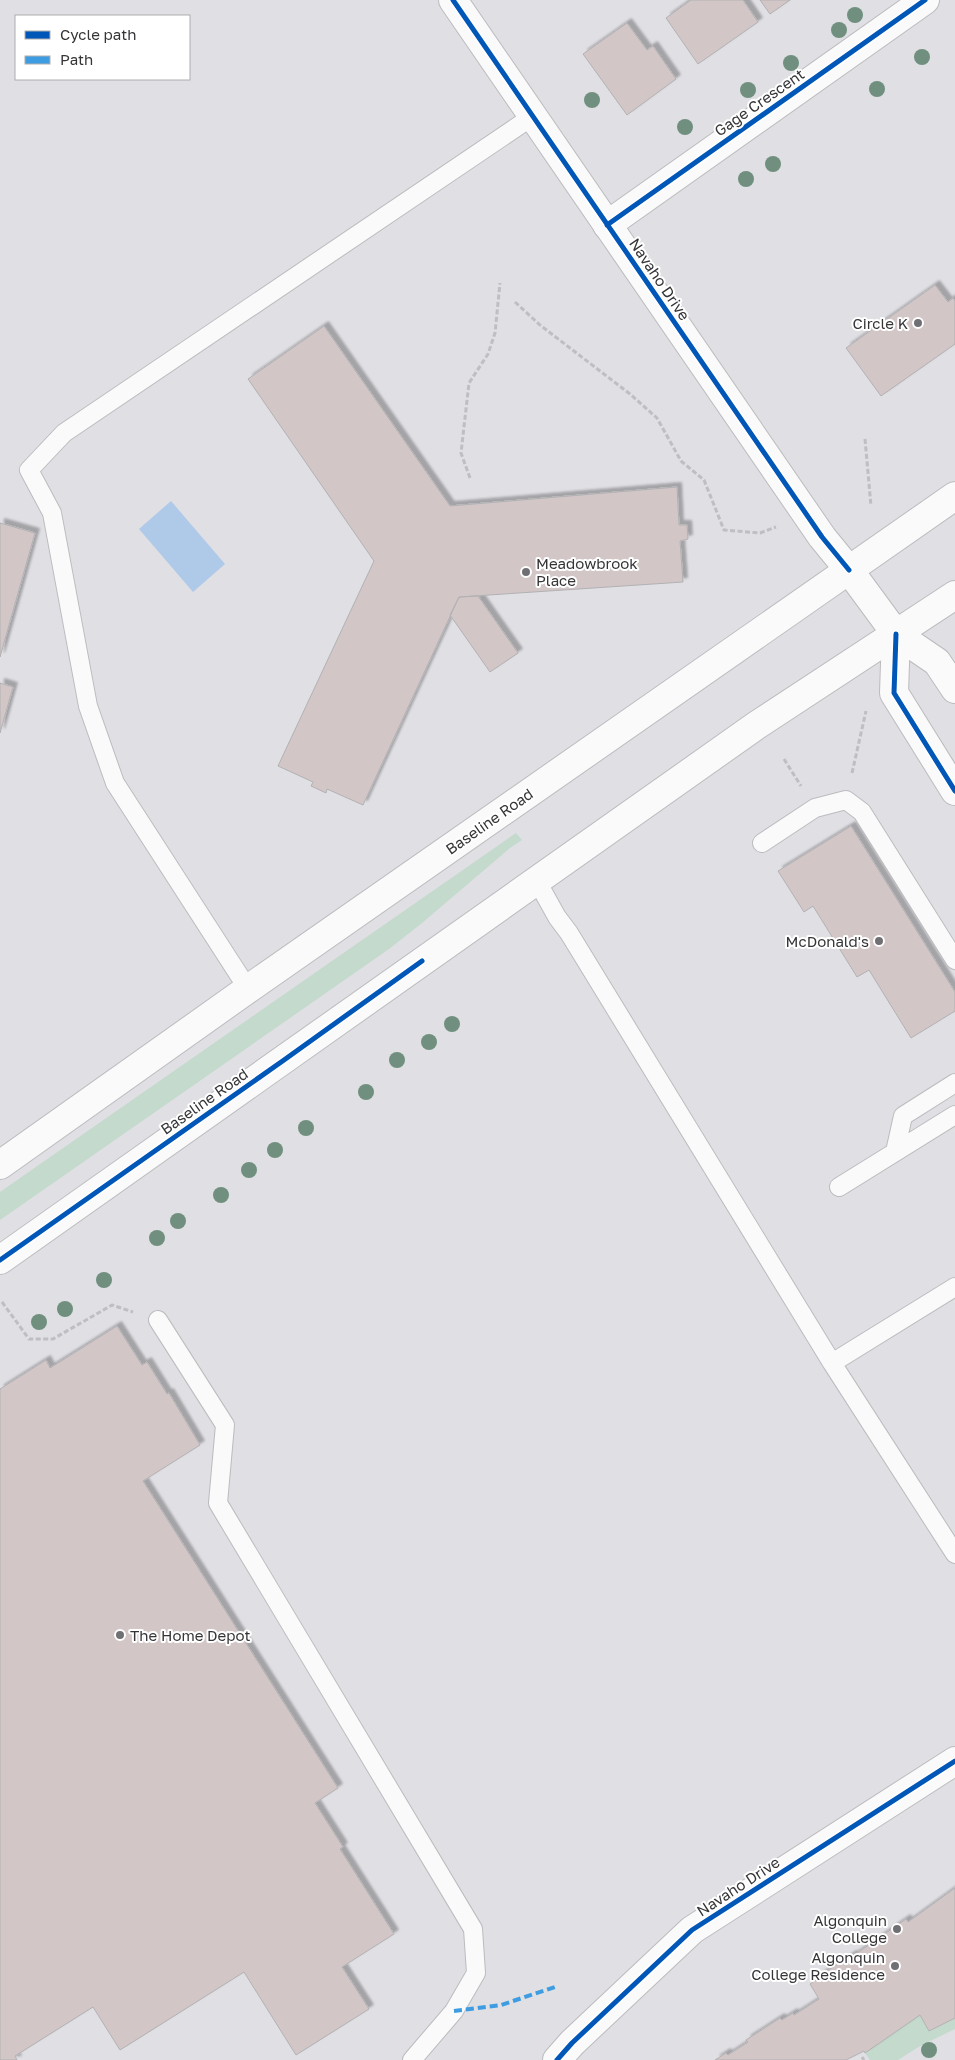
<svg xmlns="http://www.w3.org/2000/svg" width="955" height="2060" font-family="'Golos Text',sans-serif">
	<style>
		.green { fill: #c3dacc }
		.water { fill: #afcae9 }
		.building { fill: #d2c6c7; stroke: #b2b1b3; filter: url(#shadow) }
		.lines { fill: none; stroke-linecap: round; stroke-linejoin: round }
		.lane-casing { stroke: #bcbcbf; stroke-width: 20 }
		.street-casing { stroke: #bcbcbf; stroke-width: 30 }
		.secondary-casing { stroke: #bcbcbf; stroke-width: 30 }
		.primary-casing { stroke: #bcbcbf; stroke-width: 30 }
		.path { stroke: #bfbfc1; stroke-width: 3; stroke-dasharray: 5 2.5; stroke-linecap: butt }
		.lane { stroke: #fafafb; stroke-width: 18 }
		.street { stroke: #fafafb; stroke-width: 28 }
		.secondary { stroke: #fafafb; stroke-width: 28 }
		.primary { stroke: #fafafb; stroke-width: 28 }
		.quiet { stroke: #3e9de2; stroke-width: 4; stroke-dasharray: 8 4; stroke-linecap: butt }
		.cycleway-casing { stroke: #fff; stroke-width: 8 }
		.cycleway { stroke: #0057b8; stroke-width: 5 }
		.tree { fill: #708f7f }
		.poi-dot { fill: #707074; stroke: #fff; stroke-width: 2 }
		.labels { text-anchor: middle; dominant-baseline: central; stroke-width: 4; stroke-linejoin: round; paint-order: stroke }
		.street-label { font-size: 15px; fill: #353538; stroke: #fff }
		.poi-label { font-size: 15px; fill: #353538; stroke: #fff; text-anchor: end }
	</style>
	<defs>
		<filter id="shadow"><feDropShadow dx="4.5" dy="-4.5" stdDeviation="1" flood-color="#0004"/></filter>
	</defs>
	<rect width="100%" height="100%" fill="#dfdfe4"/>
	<path class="green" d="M516,833l6,7 -12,8 -88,75 -33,26 -389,271v-28z
		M920,2015l9,16 26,-13v11l-35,17 -22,14h-28l-5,-7z"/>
	<path class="water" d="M171,501l54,63 -32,28 -54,-63z"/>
	<path class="building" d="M691,0h52l15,22 -60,42 -32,-46z
		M760,0h30l-20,14z
		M627,23l20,27 6,-4 23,33 -49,36 -44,-61z
		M935,285l13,17 5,-4 2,3v43l-74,52 -35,-48z
		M324,326l126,180 227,-19 2,38h8l1,14 -8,2 3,41 -224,15 -96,208 -36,-16 -1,4 -15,-7 2,-4 -35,-16 96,-205 -126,-182z
		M0,523l35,10 -35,124z
		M478,596l40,57 -28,19 -40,-57 9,-18z
		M0,683l13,4 -13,46z
		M851,826l104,166v19l-44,27 -42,-68 -12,7 -44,-71 -9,6 -26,-41z
		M117,1326l25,39 5,-3 20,32 2,-1 31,52 -57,36 195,307 -23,15 28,44 -3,2 54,85 -52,33 27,42 -73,46 -52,-83 -124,78 -27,-43 -78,49 2,4h-17v-671l46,-29 4,8z
		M955,1888v130l-26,13 -9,-16 -55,38 -1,-2 -18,9h-131l11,-7 2,2 20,-13 -2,-2 34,-22 2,2 11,-7 1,2 25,-16 -9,-15 10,-7 -1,-1 33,-21 1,1 53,-37 2,3z"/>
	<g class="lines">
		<g class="lane-casing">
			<path id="lane" d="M762,843l53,-35 31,-8 16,12 93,148
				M537,881l20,36 12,16 263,430 123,191
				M248,989l-133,-206 -27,-77 -36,-193 -23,-43 35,-37 469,-317
				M895,1152l8,-36 52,-33
				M839,1187l116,-72
				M158,1320l67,105 -7,78 255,426 3,44 -22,38 -42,49
				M832,1363l123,-76"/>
		</g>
		<g class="street-casing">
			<path id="street" d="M607,225l318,-225"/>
		</g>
		<g class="secondary-casing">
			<path id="secondary" d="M453,0l369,537 27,33 47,64 41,28 18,27
				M896,634l-2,59 61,98
				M557,2060l15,-17 120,-113 263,-169"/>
		</g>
		<g class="primary-casing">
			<path id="primary" d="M0,1165l248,-176 707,-493
				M0,1260l757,-535 198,-130"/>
		</g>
		<path class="path" d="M515,302l25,23 90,69 27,24 24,43 23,19 20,50 36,3 16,-6
			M865,439l6,67
			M470,478l-9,-25 8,-70 19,-29 7,-21 5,-50
			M784,759l17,27
			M852,773l14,-62
			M2,1302l27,37h24l59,-34 21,7
			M862,2057l2,3"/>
		<use href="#lane" class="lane"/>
		<use href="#street" class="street"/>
		<use href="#secondary" class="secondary"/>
		<use href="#primary" class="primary"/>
		<path class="quiet" d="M454,2011l47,-6 54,-18"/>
		<g class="cycleway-casing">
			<path id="cycleway" d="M453,0l369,537 27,33
				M607,225l318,-225
				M896,634l-2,59 61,98
				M0,1260l284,-200 138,-99
				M557,2060l15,-17 120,-113 263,-169"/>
		</g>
		<use href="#cycleway" class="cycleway"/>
	</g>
	<g class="tree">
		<circle cx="855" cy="15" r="8"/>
		<circle cx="839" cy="30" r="8"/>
		<circle cx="922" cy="57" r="8"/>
		<circle cx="791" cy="63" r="8"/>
		<circle cx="877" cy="89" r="8"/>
		<circle cx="748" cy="90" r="8"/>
		<circle cx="592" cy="100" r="8"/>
		<circle cx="685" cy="127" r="8"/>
		<circle cx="773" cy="164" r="8"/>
		<circle cx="746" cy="179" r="8"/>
		<circle cx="452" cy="1024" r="8"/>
		<circle cx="429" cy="1042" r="8"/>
		<circle cx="397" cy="1060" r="8"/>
		<circle cx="366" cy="1092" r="8"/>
		<circle cx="306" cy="1128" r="8"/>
		<circle cx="275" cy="1150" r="8"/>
		<circle cx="249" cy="1170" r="8"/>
		<circle cx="221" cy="1195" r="8"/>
		<circle cx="178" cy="1221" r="8"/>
		<circle cx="157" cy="1238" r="8"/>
		<circle cx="104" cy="1280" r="8"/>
		<circle cx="65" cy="1309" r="8"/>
		<circle cx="39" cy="1322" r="8"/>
		<circle cx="929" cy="2050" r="8"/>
	</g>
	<g class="poi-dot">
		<circle cx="918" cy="323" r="5"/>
		<circle cx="526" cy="572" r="5"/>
		<circle cx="879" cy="941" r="5"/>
		<circle cx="120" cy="1635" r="5"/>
		<circle cx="897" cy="1929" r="5"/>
		<circle cx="895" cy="1966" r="5"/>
	</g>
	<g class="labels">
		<g class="street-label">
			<text transform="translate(759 102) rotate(-35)">Gage Crescent</text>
			<text transform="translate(660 279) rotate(56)">Navaho Drive</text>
			<text transform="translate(489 821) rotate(-35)">Baseline Road</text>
			<text transform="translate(204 1101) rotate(-35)">Baseline Road</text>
			<text transform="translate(738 1886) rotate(-33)">Navaho Drive</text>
		</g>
		<g class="poi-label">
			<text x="908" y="323">Circle K</text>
			<text x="536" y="563" text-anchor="start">Meadowbrook<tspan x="536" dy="17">Place</tspan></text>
			<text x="869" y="941">McDonald's</text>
			<text x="130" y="1635" text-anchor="start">The Home Depot</text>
			<text x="887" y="1920">Algonquin<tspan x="887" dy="17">College</tspan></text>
			<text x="885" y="1957">Algonquin<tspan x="885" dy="17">College Residence</tspan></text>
		</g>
	</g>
	<rect x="15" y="15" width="175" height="65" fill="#ffffff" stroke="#aeaeaf"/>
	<rect x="25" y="31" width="25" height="8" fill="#0057b8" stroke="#aeaeaf"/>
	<text x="60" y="40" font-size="15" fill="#353538">Cycle path</text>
	<rect x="25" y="56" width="25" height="8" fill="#3e9de2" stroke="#aeaeaf"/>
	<text x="60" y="65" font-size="15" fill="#353538">Path</text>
</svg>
